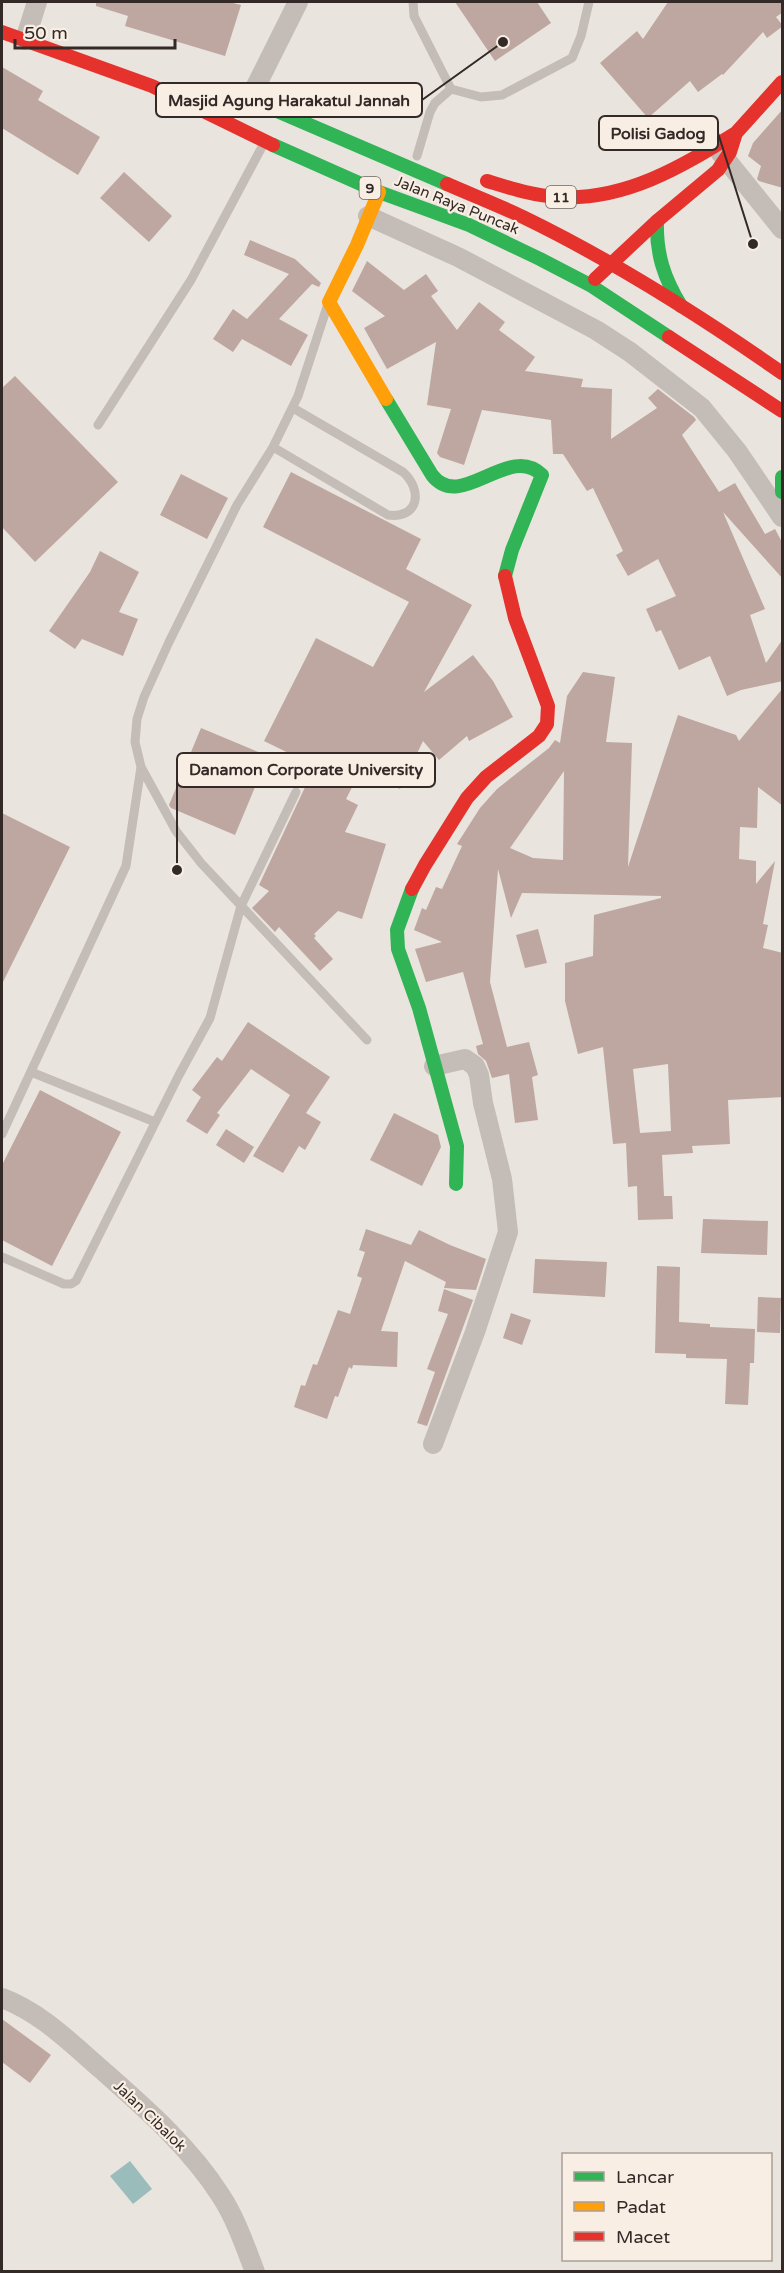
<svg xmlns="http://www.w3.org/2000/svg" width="784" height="2273" font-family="'Varela Round',sans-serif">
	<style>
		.water { fill: #9abdbb }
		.building { fill: #bda7a0; fill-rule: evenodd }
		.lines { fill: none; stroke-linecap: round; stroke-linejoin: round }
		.lane { stroke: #c3bcb7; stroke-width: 9 }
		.street { stroke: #c3bcb7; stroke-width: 20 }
		.fast { stroke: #30b455; stroke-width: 14 }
		.slow { stroke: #ff9f0a; stroke-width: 14 }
		.jam { stroke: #e5322d; stroke-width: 14 }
		.labels { text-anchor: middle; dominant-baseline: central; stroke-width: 4.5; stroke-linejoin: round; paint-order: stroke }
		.shield { fill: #f8eee4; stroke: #6e645f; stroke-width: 1.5 }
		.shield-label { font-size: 14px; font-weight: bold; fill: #332926 }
		.street-label { font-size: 15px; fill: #332926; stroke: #f8eee4 }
		.leader { fill: none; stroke: #332926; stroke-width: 2 }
		.callout-dot { fill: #332926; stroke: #f8eee4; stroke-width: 2 }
		.callout { fill: #f8eee4; stroke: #332926; stroke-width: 2 }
		.callout-label { font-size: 16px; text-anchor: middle; font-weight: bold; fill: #332926 }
	</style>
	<rect width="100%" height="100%" fill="#eae4de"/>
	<path class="water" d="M130,2161l22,28 -19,15 -23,-28z"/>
	<path class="building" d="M96,2h133l12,3 -16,51 -100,-30 3,-10 -32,-10z
		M455,2h82l14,21 -56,38z
		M668,2h115v10l-7,5 7,9 -16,12 -4,-6 -40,43 -1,-1 -24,18 -8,-11 -42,37 -48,-55 37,-32 6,8z
		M2,67l41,24 -5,9 62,37 -22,38 -76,-47z
		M783,109v79l-24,-7 -2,-2 4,-13 -13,-10 5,-13z
		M124,172l48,44 -23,26 -49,-44z
		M250,240l45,19 26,24 -2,4 -7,-3 -33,35 29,16 -17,31 -49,-27 -9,13 -20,-13 20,-30 14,10 42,-45 -45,-19z
		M367,261l37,29 22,-16 12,17 -7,5 26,34 22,-28 26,20 -6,8 36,27 -10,14 58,8 -2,8 31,2 -1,50 46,-31 -9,-10 10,-9 36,28 2,3 -14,15 37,57 16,-9 30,51 10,-5 8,15v35l-60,-67 42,97 -15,6 16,48 17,-24v42l-42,9 -14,6 -17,-40 -31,14 -18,-40 -5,2 -10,-23 30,-13 -18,-37 -30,17 -12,-21 7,-4 -30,-63 -6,3 -24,-37h-10l-2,-34 -69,-10 -18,55 -24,-8 -3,-4 14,-44 -24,-4 9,-63 -49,27 -23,-41 21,-12 -33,-25z
		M15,376l103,106 -83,80 -33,-35v-139z
		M291,472l130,67 -15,30 66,36 -48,87 49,-37 20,26 20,36 -44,24 -2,-5 -28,24 -16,-19 -23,48 -39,-19 -15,29 12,6 -13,27 41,12 -24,75 -24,-8 -24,23 2,2 -2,2 19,21 -13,12 -41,-44 -4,5 -23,-24 17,-17 -10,-6 56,-119 -51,-25 52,-103 57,29 36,-65 -146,-75z
		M181,474l47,24 -21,41 -47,-24z
		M100,551l39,21 -20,40 19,7 -15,37 -41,-17 -7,10 -26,-18 41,-59z
		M583,672l32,5 -9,65 26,1 -4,124 50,-152 58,20 3,6 44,-53v118l-25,-19 -1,41 -17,-1 -1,32 17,2v23l19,-23 -12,63 5,1 -5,23 20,5v144l-55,3 2,44 -38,2 1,7 -31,2 2,41h8l1,23 -35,1 -1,-34 -9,1 -2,-44 -13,1 -10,-97 -25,7 -13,-53v-38l28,-7 1,-41 67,-17v-2l-139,-3 -11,25 -13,-49 -8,113 17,65 22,-5 9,33 -6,2 6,43 -23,3 -6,-49 -17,4 -6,-17 -8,-7 -2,-8 7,-2 -20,-72 -37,10 -11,-33 27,-7 -28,-12 8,-22 4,2 10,-23 6,2 20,-43 -5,-2 23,-36 17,-19 52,-41 6,-8 5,3 7,-47zM564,771l-1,89 -30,-2 -23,-10zM668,1064l3,67 -31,2 -7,-64z
		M201,728l67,28 -33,79 -64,-27 -2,-3z
		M2,813l68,34 -68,137z
		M538,929l9,34 -22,5 -9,-33z
		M248,1022l82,55 -24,36 15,9 -16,28 -6,-4 -16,27 -30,-17 37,-61 -39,-26 -34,44 3,2 -13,19 -21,-13 15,-24 -9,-7 25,-33 5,4z
		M40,1090l81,42 -69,134 -50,-26v-75z
		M394,1113l44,22 3,12 -19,39 -52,-26z
		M226,1129l28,18 -10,16 -28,-18z
		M703,1219l65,2 -1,34 -66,-2z
		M366,1229l45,16 8,-15 31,15 36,14 -10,31 -32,-2 2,-6 -41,-21 -24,70 17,1 -1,35 -44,-2 -1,4 -3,-2 -11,30 -3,-1 -8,23 -33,-12 7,-22 4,1 8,-22 4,1 21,-55 12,4 12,-36 -5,-2 8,-24 -6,-2z
		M535,1259l72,3 -2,35 -72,-4z
		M657,1266l23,1 -1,55 31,2v3l45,2 -1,34h-4l-2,42 -23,-1 2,-45 -41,-1v-4l-31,-1z
		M444,1289l29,11 -46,126 -10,-3 18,-51 -8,-3 21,-55 -10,-3z
		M758,1297l23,1 -1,35 -23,-1z
		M511,1313l20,7 -9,25 -19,-7z
		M2,2019l49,36 -21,28 -28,-21z"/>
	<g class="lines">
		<path class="lane" d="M413,2l1,14 37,73
			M417,156l13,-44 5,-9 16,-14 30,8 21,-2 70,-37 9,-22 8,-34
			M327,307l-29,89 -25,51 -36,58 -68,137 -25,55 -7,22 -2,23 6,25 35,64 25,32 166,177
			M98,425l93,-145 72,-135
			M273,447l115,68c31,4 35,-25 15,-43l-110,-64
			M31,1072l124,50
			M2,1134l124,-268 15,-99
			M2,1257l62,27h7l5,-3 103,-206 31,-57 31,-112 55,-114"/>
		<path class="street" d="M25,40l12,-38
			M246,106l52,-104
			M720,152l62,77
			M368,216l90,41 138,73 34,22 72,56 35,43 45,66
			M433,1444l42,-112 33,-100 -6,-53 -19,-76 -4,-28 -4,-9 -10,-7 -31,7
			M2,1998c38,14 69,45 100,72 43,38 88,77 119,126 15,23 24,50 34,76"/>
		<path class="fast" d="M175,89l74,10 198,85
			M273,145l106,47 90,33 71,34 50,26 79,52
			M657,221c-1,33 7,57 24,85
			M386,399l46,76c29,38 77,-33 110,0l-30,75 -7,26
			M782,477v15
			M412,889l-15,41 1,19 21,59 38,138 -1,38"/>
		<path class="slow" d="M379,192l-22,53 -28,57 57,97"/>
		<path class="jam" d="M2,32l150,54 121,59
			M487,181c23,7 47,15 71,16 67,4 123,-30 178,-64
			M447,184c25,11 51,21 76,33 91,44 176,98 259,156
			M595,279l62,-58 61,-51 12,-18 6,-19 46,-51
			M669,337l113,74
			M412,889l13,-24 42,-67 19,-21 53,-41 8,-12 1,-18 -33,-88 -10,-42"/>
	</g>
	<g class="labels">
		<g class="shield">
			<rect x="359.5" y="177" width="21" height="22" rx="4.5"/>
			<rect x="546" y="186" width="30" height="22" rx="4.5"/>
		</g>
		<g class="shield-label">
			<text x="370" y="188">9</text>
			<text x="561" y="197">11</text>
		</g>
		<g class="street-label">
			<text transform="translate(457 205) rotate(22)">Jalan Raya Puncak</text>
			<text transform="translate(150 2116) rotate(44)">Jalan Cibalok</text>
		</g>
	</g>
	<path class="leader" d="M503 42L422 100M753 244L718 133M177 870L177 770"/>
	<g class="callout-dot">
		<circle cx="503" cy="42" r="6"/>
		<circle cx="753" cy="244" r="6"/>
		<circle cx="177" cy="870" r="6"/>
	</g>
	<g class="callout">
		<rect x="156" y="83" width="266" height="34" rx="6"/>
		<rect x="599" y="116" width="119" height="34" rx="6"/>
		<rect x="177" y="753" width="258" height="34" rx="6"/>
	</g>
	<g class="callout-label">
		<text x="289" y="106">Masjid Agung Harakatul Jannah</text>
		<text x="658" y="139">Polisi Gadog</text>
		<text x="306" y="775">Danamon Corporate University</text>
	</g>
	<rect width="784" height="2273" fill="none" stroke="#332926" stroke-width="6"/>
	<rect x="562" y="2153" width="210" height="108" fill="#f8eee4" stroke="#a99f98" stroke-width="1.5"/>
	<rect x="574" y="2172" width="30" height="9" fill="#30b455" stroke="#a99f98" stroke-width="1.5"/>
	<text x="616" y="2183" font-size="18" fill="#332926">Lancar</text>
	<rect x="574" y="2202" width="30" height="9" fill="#ff9f0a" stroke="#a99f98" stroke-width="1.5"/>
	<text x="616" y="2213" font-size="18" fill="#332926">Padat</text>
	<rect x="574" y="2232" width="30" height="9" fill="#e5322d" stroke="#a99f98" stroke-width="1.5"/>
	<text x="616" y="2243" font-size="18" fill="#332926">Macet</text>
	<path d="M15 39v9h160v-9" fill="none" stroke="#332926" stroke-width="3"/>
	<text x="24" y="39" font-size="18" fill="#332926" stroke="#f8eee4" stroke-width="4.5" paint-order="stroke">50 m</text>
</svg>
